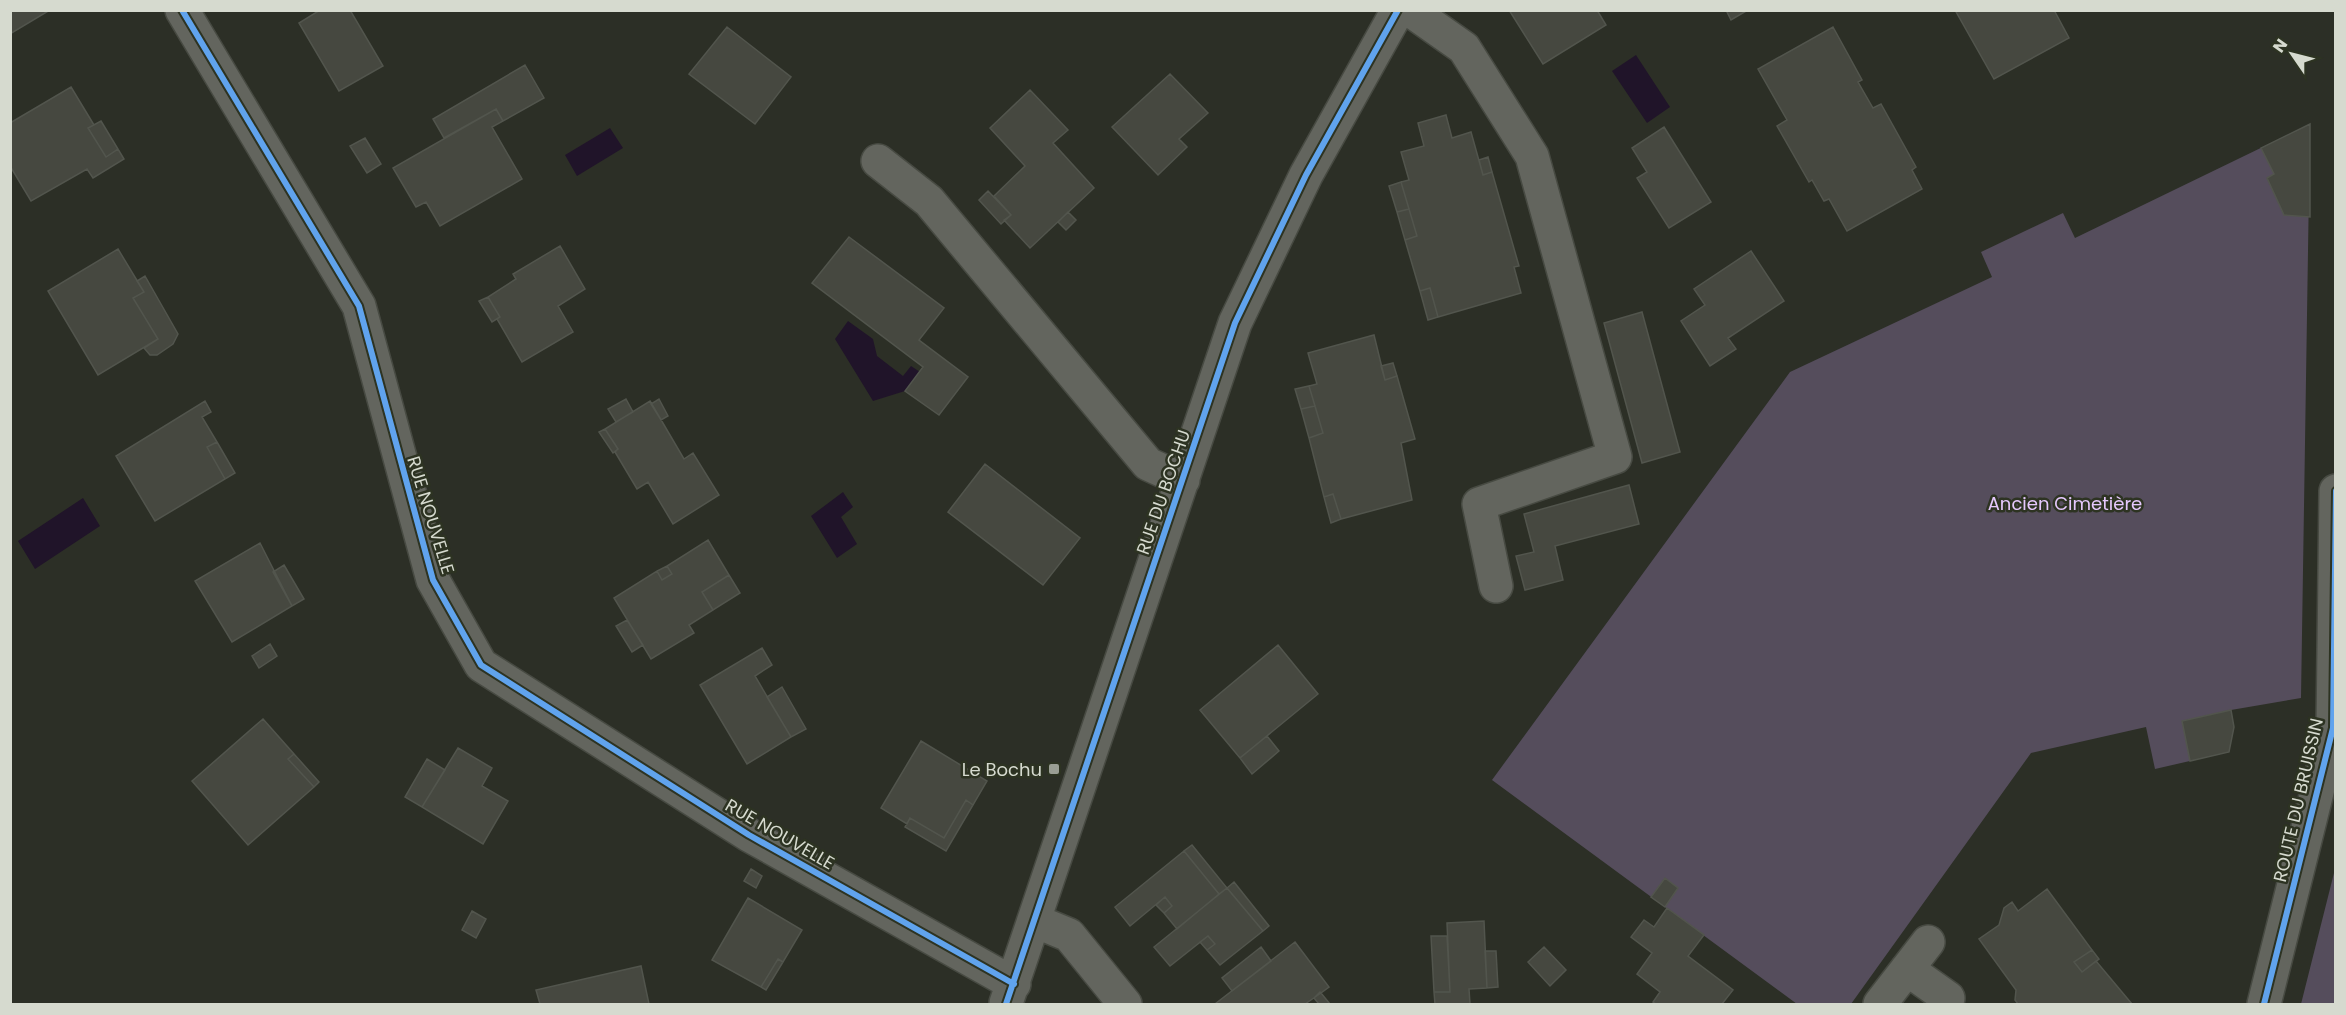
<svg xmlns="http://www.w3.org/2000/svg" width="2346" height="1015" font-family="Poppins,sans-serif">
	<style>
		.green { fill: #554d5c }
		.water { fill: #201429 }
		.building { fill: #464840; stroke: #52554d; stroke-width: 1.5 }
		.lines { fill: none; stroke-linecap: round; stroke-linejoin: round }
		.minor-casing { stroke: #474a42; stroke-width: 36 }
		.minor { stroke: #63655e; stroke-width: 33 }
		.cycleway-casing { stroke: #2d3322; stroke-width: 10 }
		.cycleway { stroke: #60a3ed; stroke-width: 6 }
		.poi-dot { fill: #9a9e94; stroke: #2d3322; stroke-width: 2 }
		.labels { text-anchor: middle; dominant-baseline: central; stroke-width: 5; stroke-linejoin: round; paint-order: stroke }
		.street-label { font-size: 18px; fill: #d6dacf; stroke: #2d3322 }
		.park-label { font-size: 18px; fill: #e5c8fd; stroke: #2d3322 }
		.poi-label { font-size: 18px; fill: #d6dacf; stroke: #2d3322; text-anchor: end }
	</style>
	<rect width="100%" height="100%" fill="#2c2f26"/>
	<path class="green" d="M2310,124l-9,574 -70,12 3,17 -5,25 -74,17 -9,-42 -115,26 -180,251h-54l-305,-224 298,-408 202,-95 -11,-25 82,-39 12,25z
		M2335,869v135h-34z"/>
	<path class="water" d="M1636,55l34,52 -23,16 -35,-52z
		M610,128l13,20 -46,28 -12,-21z
		M848,321l25,18 4,17 26,20 8,-10 9,6 -15,19 -32,10 -38,-62z
		M843,492l10,15 -12,10 16,27 -20,14 -26,-42z
		M83,498l17,28 -65,43 -17,-28z"/>
	<path class="building" d="M10,10h40l-40,24z
		M320,10h30l33,56 -44,25 -40,-68z
		M1509,10h88l9,15 -63,39z
		M1726,10h22l-17,10z
		M1955,10h99l15,28 -75,41z
		M727,27l64,50 -36,47 -66,-50z
		M1833,27l29,53 -4,2 15,26 8,-4 35,63 -4,3 10,19 -75,42 -18,-32 -5,2 -12,-21 -3,2 -32,-56 10,-6 -29,-51z
		M525,65l19,33 -41,23 -7,-12 -52,29 -11,-19z
		M1170,74l38,39 -29,26 8,8 -29,28 -46,-48z
		M71,87l23,38 -6,3 18,29 12,-8 6,10 -31,19 -6,-9 -56,32 -21,-35v-43z
		M1030,90l38,40 -15,13 41,45 -64,60 -26,-28 7,-5 -17,-19 31,-30 -35,-38z
		M496,109l7,12 -11,6 30,52 -82,47 -14,-24 -10,5 -23,-39z
		M1446,115l6,23 19,-6 12,43 9,-3 27,94 -5,1 7,26 -83,24 -8,-29 -10,3 -15,-51 12,-4 -16,-54 8,-2 -8,-28 23,-6 -6,-23z
		M101,121l17,28 -12,8 -18,-29z
		M2310,124v93l-26,-2 -17,-37 7,-4 -13,-26z
		M1664,127l47,75 -42,26 -32,-50 10,-6 -15,-24z
		M365,138l16,26 -14,9 -17,-27z
		M1488,157l4,15 -9,3 -4,-15z
		M1401,182l8,27 -12,3 -8,-26z
		M988,191l23,24 -10,9 -22,-24z
		M1409,209l8,27 -12,4 -8,-28z
		M1068,212l8,8 -10,10 -8,-8z
		M849,237l95,71 -25,32 49,37 -29,38 -34,-24 18,-24 -111,-84z
		M560,246l25,43 -27,17 15,26 -51,30 -25,-43 3,-2 -12,-20 28,-18 -3,-5z
		M118,249l26,43 -11,6 25,41 -60,36 -50,-84z
		M1751,251l33,50 -56,37 8,11 -26,17 -29,-45 24,-16 -11,-16z
		M145,276l33,58 -5,10 -16,11h-7l-6,-7 14,-9 -25,-41 11,-6 -7,-11z
		M1430,288l8,29 -10,3 -8,-29z
		M488,297l12,20 -8,5 -13,-21z
		M1642,312l38,140 -38,11 -38,-140z
		M1374,335l11,45 12,-4 18,63 -14,4 11,57 -71,19 -8,-25 -9,3 -15,-59 14,-5 -14,-47 8,-2 -9,-31z
		M1393,363l4,13 -12,4 -4,-14z
		M1309,386l6,20 -14,3 -6,-20z
		M626,399l7,13 -17,10 -8,-13z
		M659,399l9,17 -7,4 -10,-16z
		M205,401l6,11 -9,5 15,25 -10,5 18,32 -70,42 -39,-65z
		M650,401l34,58 9,-6 26,42 -46,29 -25,-42 -11,7 -22,-37 3,-3 -13,-20z
		M1315,406l8,27 -14,5 -8,-29z
		M605,429l13,20 -5,4 -14,-21z
		M217,442l18,31 -10,6 -18,-32z
		M985,464l95,74 -37,47 -95,-73z
		M1629,485l10,39 -84,22 8,34 -38,10 -9,-34 18,-4 -10,-38z
		M1333,494l8,25 -10,4 -7,-26z
		M708,540l21,35 -27,17 11,18 -24,15 5,8 -43,26 -37,-61 43,-27 5,9 10,-6 -5,-8z
		M260,543l32,63 -60,36 -37,-61z
		M284,565l20,34 -12,7 -19,-34z
		M667,566l5,8 -10,6 -5,-9z
		M729,575l11,18 -27,17 -11,-18z
		M627,620l16,25 -11,7 -16,-26z
		M270,644l7,12 -18,12 -7,-12z
		M1278,645l40,49 -78,64 -40,-48z
		M762,648l10,17 -17,11 36,61 -44,27 -47,-79z
		M782,687l24,42 -15,8 -24,-40z
		M2231,710l3,17 -5,25 -39,9 -8,-40z
		M263,719l31,35 -6,5 26,28 -66,58 -56,-64z
		M1267,736l12,15 -27,23 -12,-16z
		M921,741l66,40 -14,24 -7,-5 -22,38 -34,-20 -3,6 -26,-16z
		M458,748l34,20 -10,18 26,15 -25,43 -61,-37z
		M294,754l25,28 -5,5 -26,-28z
		M427,759l18,11 -23,37 -17,-10z
		M966,800l7,5 -27,46 -41,-24 5,-9 34,20z
		M1192,845l35,43 -8,6 -35,-43z
		M1184,851l35,43 -42,35 -13,-16 8,-7 -7,-9 -35,29 -15,-19z
		M751,869l11,7 -6,12 -12,-7z
		M1665,878l13,10 -13,19 -14,-10z
		M1234,882l35,44 -6,5 -36,-43z
		M1227,888l36,43 -43,34 -13,-15 8,-6 -7,-8 -38,30 -16,-19z
		M2047,889l45,61 -18,12 8,10 14,-11 36,43h-114l-3,-4 1,-10 -37,-51 20,-14 5,-17 8,-6 6,9z
		M1165,897l7,9 -8,7 -8,-8z
		M748,898l54,32 -19,32 -5,-3 -17,28 -49,-27z
		M1667,908l37,27 -16,21 45,34 -11,14h-66l-3,-2 7,-10 -23,-18 15,-21 -21,-16 13,-17 10,7z
		M472,911l14,8 -10,19 -14,-8z
		M1484,921l3,67 -18,1 1,15h-35l-1,-12h16l-3,-69z
		M1208,936l7,8 -8,6 -7,-8z
		M1431,936h16l3,56h-16z
		M1295,942l34,45 -8,6 -16,11h-90z
		M1261,947l10,14 -39,30 -10,-13z
		M1544,947l22,23 -16,16 -22,-24z
		M2092,950l7,9 -17,13 -8,-10z
		M1485,951h11l2,36 -11,1z
		M778,959l5,3 -17,28 -5,-3z
		M641,966l8,38h-109l-4,-14z
		M1320,992l1,1 9,11h-11l-5,-6z"/>
	<g class="lines">
		<g class="minor-casing">
			<path id="minor" d="M182,10l177,296 74,274 48,85 268,170 265,149
				M1410,10l54,38 68,108 83,301 -136,47 17,82
				M878,161l51,40 219,263 35,16
				M1035,921l34,14 56,69
				M1907,969l41,29
				M1006,1003l229,-680 71,-148 92,-165
				M1880,1004l48,-62
				M2264,1004l69,-276 3,-237"/>
		</g>
		<use href="#minor" class="minor"/>
		<g class="cycleway-casing">
			<path id="cycleway" d="M182,10l177,296 74,274 48,85 268,170 265,149
				M1006,1004l229,-681 71,-148 92,-165
				M2264,1004l69,-276 3,-237"/>
		</g>
		<use href="#cycleway" class="cycleway"/>
	</g>
	<rect class="poi-dot" x="1048" y="763" width="12" height="12" rx="3"/>
	<g class="labels">
		<g class="street-label">
			<text transform="translate(1163 492) rotate(-71)">RUE DU BOCHU</text>
			<text transform="translate(431 515) rotate(73)">RUE NOUVELLE</text>
			<text transform="translate(2298 800) rotate(-77)">ROUTE DU BRUISSIN</text>
			<text transform="translate(780 834) rotate(30)">RUE NOUVELLE</text>
		</g>
		<g class="park-label">
			<text x="2065" y="503">Ancien Cimetière</text>
		</g>
		<g class="poi-label">
			<text x="1042" y="769">Le Bochu</text>
		</g>
	</g>
	<rect width="2346" height="1015" fill="none" stroke="#d6dacf" stroke-width="24"/>
	<g transform="translate(2292 54) rotate(305)" stroke="#2d3322" stroke-width="4.5" paint-order="stroke">
	<path d="M0-4.5L10 22L0 15L-10 22Z" fill="#d6dacf"/>
	<text y="-9" font-size="16" font-weight="bold" text-anchor="middle" fill="#d6dacf">N</text>
	</g>
</svg>
